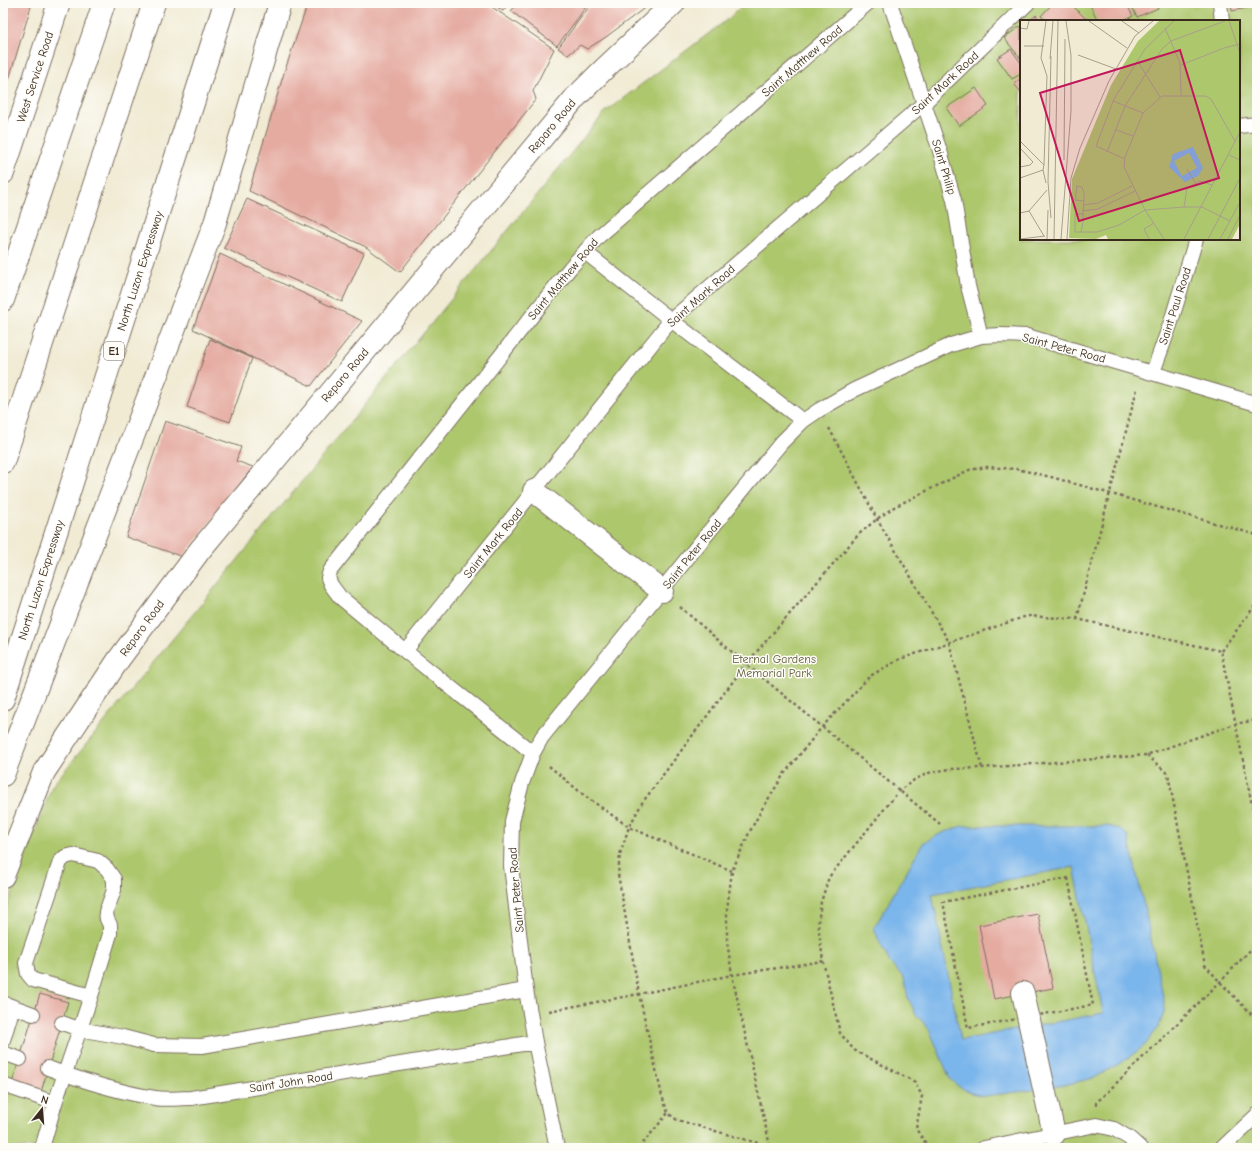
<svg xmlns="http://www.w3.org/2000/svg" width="1260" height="1151" font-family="'Comic Neue',sans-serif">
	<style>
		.green { fill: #adc76d; stroke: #747846; fill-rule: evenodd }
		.water { fill: #7ab5eb; stroke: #5a7084; fill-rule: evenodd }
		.building { fill: #e5aba1 }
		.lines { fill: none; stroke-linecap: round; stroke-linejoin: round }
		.lane-casing { stroke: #7b6e5e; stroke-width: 16 }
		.street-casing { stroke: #7b6e5e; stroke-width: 24 }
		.secondary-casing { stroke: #7b6e5e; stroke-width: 24 }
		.highway-casing { stroke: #7b6e5e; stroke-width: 24 }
		.path { stroke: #7b6e5e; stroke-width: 2.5; stroke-dasharray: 3 3; stroke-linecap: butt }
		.lane { stroke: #fff; stroke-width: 14 }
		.street { stroke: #fff; stroke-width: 22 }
		.secondary { stroke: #fff; stroke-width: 22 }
		.highway { stroke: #fff; stroke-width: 22 }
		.labels { text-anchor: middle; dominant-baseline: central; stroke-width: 3; stroke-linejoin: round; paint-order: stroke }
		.shield { fill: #fdfcf7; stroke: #75695f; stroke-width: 1 }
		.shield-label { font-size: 11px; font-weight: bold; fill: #3b2a1e }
		.street-label { font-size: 12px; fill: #3b2a1e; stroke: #fdfcf7 }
		.park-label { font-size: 12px; fill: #5d5936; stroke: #fdfcf7 }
		.inset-road { fill: none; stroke: #a89e8b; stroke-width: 1 }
		.view { fill: #c2185b; fill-opacity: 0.15; stroke: #c2185b; stroke-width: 2 }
		.inset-edge { fill: none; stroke: #3b2a1e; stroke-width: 2 }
	</style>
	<rect width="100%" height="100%" fill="#fdfcf7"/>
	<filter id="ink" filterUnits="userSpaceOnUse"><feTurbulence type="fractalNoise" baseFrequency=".025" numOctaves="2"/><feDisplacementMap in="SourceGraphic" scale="8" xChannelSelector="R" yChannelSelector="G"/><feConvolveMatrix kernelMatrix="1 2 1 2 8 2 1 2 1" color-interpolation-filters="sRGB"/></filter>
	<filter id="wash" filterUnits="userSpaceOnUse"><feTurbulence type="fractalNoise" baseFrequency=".012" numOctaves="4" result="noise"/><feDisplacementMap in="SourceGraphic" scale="16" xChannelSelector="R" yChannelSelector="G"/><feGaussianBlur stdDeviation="0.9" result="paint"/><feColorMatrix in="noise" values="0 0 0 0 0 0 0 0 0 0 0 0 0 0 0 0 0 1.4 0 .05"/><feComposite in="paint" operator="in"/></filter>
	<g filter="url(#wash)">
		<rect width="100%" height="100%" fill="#f1ebd4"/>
		<path class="green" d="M745,3h512v1145h-1254v-231l49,-131 553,-674 123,-93zM1021,21h218v218h-218z"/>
		<path class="water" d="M962,826h145l14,3 7,7 17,74 19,91v12l-6,15 -13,17 -21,16 -30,17 -30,7 -31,5 -49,6 -13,-3 -13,-7 -8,-7 -21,-50 -13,-15 -8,-16 -4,-20 -14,-15 -11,-22 -5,-13 49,-85 19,-10zM1074,867l29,146 -142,27 -29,-146z"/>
		<g id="blocks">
			<path class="building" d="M3,3h29l-23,76 -6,-1z
				M308,3h178l68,46 -21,42 3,8 -136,173 -34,-25 -117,-56 35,-118z
				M492,3h17l-6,8z
				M518,3h71l-32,43 -46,-35z
				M592,3h59l-45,34 -19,12 -7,-4 -12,10 -10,-7z
				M1053,3h17l16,16 -3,2h-37l-5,-5z
				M1089,3h37l7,13 -10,5h-25z
				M1130,3h26l2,5 -21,9z
				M1231,3h26v3l-25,5z
				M1036,15l5,6h-12z
				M1020,26l1,1v32l-17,-21z
				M1011,49l10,14v11l-9,5 -15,-21z
				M1021,78v14l-7,-8z
				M3,82l5,2 -5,16z
				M976,88l12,18 -29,20 -13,-18z
				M247,199l117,54 -22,49 -118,-54z
				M220,254l142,67 -51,65 -118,-57z
				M210,339l42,19 -22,64 -43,-15z
				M165,421l76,26 -5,14 17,6 -70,90 -57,-20z
				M1038,914l15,74 -59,11 -15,-74z
				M40,994l28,8 -27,90 -29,-9z"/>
		</g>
	</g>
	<g filter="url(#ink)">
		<use href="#blocks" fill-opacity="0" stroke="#7b6e5e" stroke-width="1"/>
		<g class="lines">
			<g class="lane-casing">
				<path id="lane" d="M890,3l50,148 14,49 14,86 13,50
					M1220,3l2,18
					M1239,126l18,-2
					M585,252l86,68 132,101
					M1153,372l17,-47 26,-86
					M405,651l266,-331 252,-216 105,-101
					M533,753l-128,-102 -65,-54 -9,-12 -3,-7 2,-7 240,-303 28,-31 270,-234
					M3,1003l30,11
					M62,1023l17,6 44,8 31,8 48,1 324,-56
					M3,1040l10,-33
					M3,1053l17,6
					M48,1068c35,13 70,24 107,30 11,2 24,0 36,0l344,-56
					M3,1085l52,18
					M42,1148l13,-45 36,-107 19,-62v-9l-3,-6 -1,-7 8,-22v-11l-7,-10 -9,-8 -25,-6 -8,2 -5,5 -34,101 2,11 5,6 58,16
					M557,1148l-22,-106 -9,-52 -15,-124 1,-45 10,-38 11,-30 9,-16 239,-294 22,-22 16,-11 35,-20 97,-45 30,-9 20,-1 26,1 230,68
					M984,1148l112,-23 18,4 15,9 11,10
					M1222,1148l35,-33"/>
			</g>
			<g class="street-casing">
				<path id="street" d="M534,491l128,100
					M1023,993l31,141"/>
			</g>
			<g class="secondary-casing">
				<path id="secondary" d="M3,173l56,-170
					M3,876l41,-104 75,-113 81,-109 375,-452 27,-27 72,-68"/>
			</g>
			<g class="highway-casing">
				<path id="highway" d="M3,300l101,-297
					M3,462l151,-459
					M3,699l222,-696
					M3,775l212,-552 65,-220"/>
			</g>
			<path class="path" d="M829,428l48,91 72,123 33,126
				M680,607l66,57 194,160
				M1077,619l60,-230
				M1221,651l36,-48
				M1147,755l21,19 37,191 15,17 37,38
				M549,766l36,30 44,31 103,44
				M1068,878l25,127 -125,23 -25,-126z
				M549,1011l90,-17 93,-19 91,-14
				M1096,1105v-2l124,-121 37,-39
				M770,1146l-38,-171 -5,-34v-32l5,-38 17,-38 13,-24 22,-35 38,-47 48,-51 30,-17 127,-43 50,3 144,32 36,179
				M639,1148l29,-35
				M775,1148l-98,-28 -9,-7 -6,-17 -23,-102 -21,-120 2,-20 9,-27 13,-24 104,-139 113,-130 18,-15 17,-12 75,-37 18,-3 30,2 34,8 206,58
				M929,1148l-13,-19 6,-33 -7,-14 -61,-32 -14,-17 -17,-72 -5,-38 3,-21 8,-25 70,-86 15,-11 17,-8 19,-3 32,-1 164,-13 89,-31 22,-4"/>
			<use href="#lane" class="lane"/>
			<use href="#street" class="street"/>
			<use href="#secondary" class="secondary"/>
			<use href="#highway" class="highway"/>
		</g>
	</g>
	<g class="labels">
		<rect class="shield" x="104" y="342" width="20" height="18" rx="3"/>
		<g class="shield-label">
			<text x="114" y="351">E1</text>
		</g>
		<g class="street-label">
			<text transform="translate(802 61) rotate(-41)">Saint Matthew Road</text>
			<text transform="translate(35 77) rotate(-72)">West Service Road</text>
			<text transform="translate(945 83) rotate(-43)">Saint Mark Road</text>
			<text transform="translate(552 126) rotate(-50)">Reparo Road</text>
			<text transform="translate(944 167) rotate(73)">Saint Philip</text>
			<text transform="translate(140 271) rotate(-72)">North Luzon Expressway</text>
			<text transform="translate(563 279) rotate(-50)">Saint Matthew Road</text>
			<text transform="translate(701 296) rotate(-42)">Saint Mark Road</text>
			<text transform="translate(1175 306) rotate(-72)">Saint Paul Road</text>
			<text transform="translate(1064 348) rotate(15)">Saint Peter Road</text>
			<text transform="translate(345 375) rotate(-50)">Reparo Road</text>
			<text transform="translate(493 543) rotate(-51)">Saint Mark Road</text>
			<text transform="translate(692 554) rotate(-51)">Saint Peter Road</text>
			<text transform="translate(41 580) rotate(-72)">North Luzon Expressway</text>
			<text transform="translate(142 628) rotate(-54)">Reparo Road</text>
			<text transform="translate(516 890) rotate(-95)">Saint Peter Road</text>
			<text transform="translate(291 1082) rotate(-9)">Saint John Road</text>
		</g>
		<g class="park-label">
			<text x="774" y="659">Eternal Gardens<tspan x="774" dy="14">Memorial Park</tspan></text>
		</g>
	</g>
	<g transform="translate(1020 20)">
		<rect width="220" height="220" fill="#f1ebd4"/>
		<path d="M139,1h81v203l-8,15h-124l-2,-4 -10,4 -27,-1 3,-59 39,-94 27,-44z" fill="#adc76d"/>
		<path d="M173,127l10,21 -5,8 -13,6 -16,-15 4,-13zM169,133l8,15 -15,8 -8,-15z" fill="#7ab5eb" fill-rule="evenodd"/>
		<path class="inset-road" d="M69,1l38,27M102,1l17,12M209,1l11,32M0,8l7,1 2,-8M145,8l15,35 1,32M4,26h20M58,35l38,14M31,36l-3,126 3,36M30,39l3,-38M118,42l22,35M161,45l43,-17 16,-4M93,81l30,12M96,110l17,6M0,121l24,24M0,128l13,14 -3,3 -10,2M87,132l18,-46 37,-57 9,-8 54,-20M209,135l11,5M105,139l-29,-13 18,-47 31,-50 29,-28M44,140l1,-121M167,149l9,15M23,150l3,13M0,158l23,-8 1,-5 3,-89 -6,-18 5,-37M63,185l15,-2 34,-17M164,187l3,-19 13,-7 12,4M9,191l15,25M62,191l16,-2 37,-18M0,193l9,-2 18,-21M63,194h-8v18h22l22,-7 26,-15 39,-3h18l28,14M61,212l2,-10v-8l1,-13v-8l-2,-6 -5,-1 -2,14 9,1M0,219l25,-3M27,219l1,-29M34,219l4,-218M41,219l10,-128v-56l-5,-34M47,219l4,-61 9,-30 29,-67 26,-45 18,-15M129,219l-5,-10 10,-6M144,219l-19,-29 -21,-43 1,-10 18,-44 19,-17h43l6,3 24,42M164,219l56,-107M188,219l32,-61M200,219l20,-37M208,219l12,-24"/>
		<path class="view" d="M160,30l39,128 -140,43 -39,-128z"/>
		<rect width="220" height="220" class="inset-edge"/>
	</g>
	<rect width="1260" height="1151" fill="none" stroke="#fdfcf7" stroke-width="16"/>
	<g transform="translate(42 1109) rotate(17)" stroke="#fdfcf7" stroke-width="3" paint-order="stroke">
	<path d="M0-3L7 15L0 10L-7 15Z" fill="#3b2a1e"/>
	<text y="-6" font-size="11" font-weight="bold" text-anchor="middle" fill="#3b2a1e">N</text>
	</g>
</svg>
